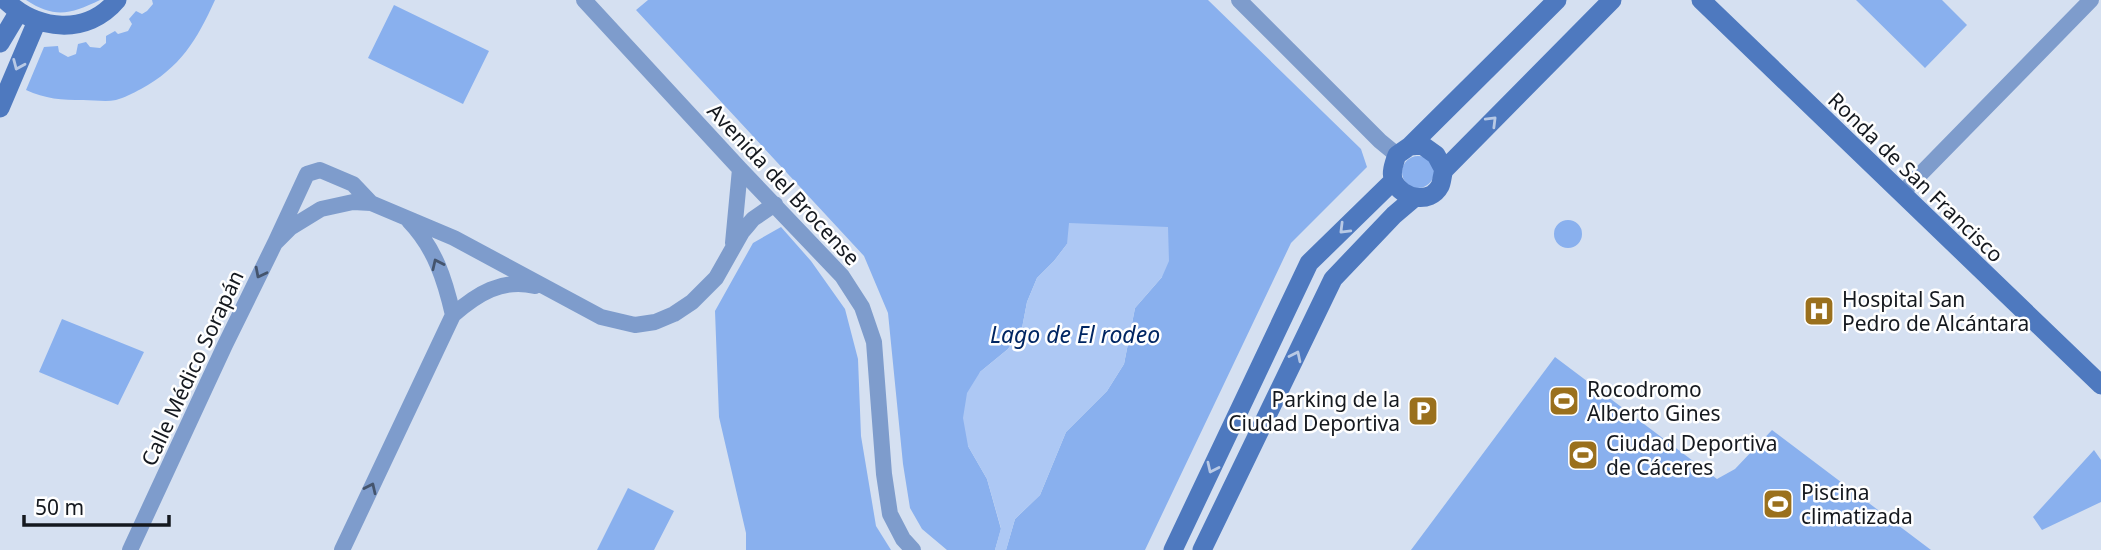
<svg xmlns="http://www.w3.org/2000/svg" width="2101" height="550" font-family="'Noto Sans',sans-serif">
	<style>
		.green { fill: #89b0ee }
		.water { fill: #adc8f4 }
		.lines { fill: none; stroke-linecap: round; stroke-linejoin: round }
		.minor { stroke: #7e9ccc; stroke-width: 16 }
		.secondary { stroke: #4e79bf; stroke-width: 19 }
		.oneway { stroke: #b8c9e5 }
		.oneway2 { stroke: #44546d }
		.labels { text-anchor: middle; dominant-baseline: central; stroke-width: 5; stroke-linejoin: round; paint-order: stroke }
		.street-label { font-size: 21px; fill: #15191f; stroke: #fff }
		.poi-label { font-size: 21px; fill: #15191f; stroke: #fff; text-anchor: start }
		.water-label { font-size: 23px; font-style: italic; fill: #002663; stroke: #fff }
	</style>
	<rect width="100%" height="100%" fill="#d5e0f1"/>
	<path class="green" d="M26,0h74c-29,14 -45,19 -74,0z
		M152,0h63c-18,40 -35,68 -74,89 -8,4 -17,9 -25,11 -10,2 -22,0 -33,0 -21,0 -38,-1 -57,-10l18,-43 14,-1 1,6 9,5 8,-3 2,-10 8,-2 4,5 10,1 6,-5v-7l9,-5 3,3 10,-3 4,-7 -3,-5 7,-8 6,3 5,-3 6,-7z
		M648,0h560l153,149 6,18 -76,76 -146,307h-139l9,-31 25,-24 26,-63 41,-41 17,-27 11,-56 27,-31 -95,-33 -13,17 -17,17 -10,24 -5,26 -14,21 -28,23 -12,74 19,33 14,50 -6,21h-48l-25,-21 -12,-21 -7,-44 -15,-151 -24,-57 -228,-246z
		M1856,0h86l25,25 -42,43z
		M394,5l95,46 -26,53 -95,-46z
		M1402 172a16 16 0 1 1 32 0a16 16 0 1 1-32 0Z
		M1554 234a14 14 0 1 1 28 0a14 14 0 1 1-28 0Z
		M781,227l30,34 34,48 13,50 3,77 15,90 15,24h-145v-17l-27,-116 -4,-106 38,-68z
		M62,319l82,33 -26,53 -79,-33z
		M1555,357l162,122 18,-10 37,-39 159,120h-520z
		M2094,450l7,10v42l-59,28 -9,-13z
		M628,488l46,23 -20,39h-57z"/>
	<path class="water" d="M1069,223l99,4 1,34 -7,16 -27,31 -11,56 -17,27 -41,41 -26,63 -25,24 -9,31h-11l6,-22 -14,-49 -19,-33 -5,-28 4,-25 13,-21 28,-23 14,-21 5,-26 10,-24 17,-17 13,-17z"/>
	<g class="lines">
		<path class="minor" d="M584,0l156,169 102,107 20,31 12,35 10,132 6,40 13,25 10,11
			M1239,0l141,141 17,14
			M1901,194l190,-194
			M409,221c26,27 36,59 44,94
			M275,243l32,-69 13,-4 33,14 18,19 83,35 147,79 34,8 20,-3 19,-8 18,-12 24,-24 26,-46 6,-7 5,-6 22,-15
			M733,243l7,-74
			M130,550l95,-205 50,-102 15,-15 31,-19 32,-7 18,1
			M342,550l111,-235c24,-21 49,-37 82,-29"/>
		<path class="secondary" d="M5,0c32,31 82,36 112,0
			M1701,0l400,385
			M0,43l18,-30
			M0,108l37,-87
			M1422,145l14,10 8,15c-2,5 -2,12 -4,16 -10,19 -38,12 -46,-4 -4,-8 0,-19 3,-27l13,-9z
			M1410,146l147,-146
			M1444,170l168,-170
			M1173,550l136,-287 84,-82
			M1202,550l131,-271 61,-64 20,-17"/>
	</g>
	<defs><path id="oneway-chevron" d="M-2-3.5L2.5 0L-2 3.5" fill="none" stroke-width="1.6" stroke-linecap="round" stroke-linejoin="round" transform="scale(1.75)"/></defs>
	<g class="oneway">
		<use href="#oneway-chevron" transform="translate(18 65) rotate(113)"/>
		<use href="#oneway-chevron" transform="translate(1492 121) rotate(-45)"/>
		<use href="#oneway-chevron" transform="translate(1344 229) rotate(135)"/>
		<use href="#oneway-chevron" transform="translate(1296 356) rotate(-64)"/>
		<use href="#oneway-chevron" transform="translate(1212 468) rotate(115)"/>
	</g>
	<g class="oneway2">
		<use href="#oneway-chevron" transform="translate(437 264) rotate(-115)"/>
		<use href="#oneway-chevron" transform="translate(260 273) rotate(117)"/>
		<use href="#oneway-chevron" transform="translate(371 488) rotate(-65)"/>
	</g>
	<defs>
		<g id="hospital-square" transform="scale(1.575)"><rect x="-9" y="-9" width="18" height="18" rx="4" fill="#9a701d" stroke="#fff"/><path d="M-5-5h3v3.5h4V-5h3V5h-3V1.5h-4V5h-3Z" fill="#fff"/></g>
		<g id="stadium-square" transform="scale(1.575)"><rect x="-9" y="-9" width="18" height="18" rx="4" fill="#9a701d" stroke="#fff"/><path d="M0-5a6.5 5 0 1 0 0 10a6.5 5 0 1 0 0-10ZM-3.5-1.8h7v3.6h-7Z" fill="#fff"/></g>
		<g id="parking-square" transform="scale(1.575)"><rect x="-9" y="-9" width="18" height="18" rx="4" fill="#9a701d" stroke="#fff"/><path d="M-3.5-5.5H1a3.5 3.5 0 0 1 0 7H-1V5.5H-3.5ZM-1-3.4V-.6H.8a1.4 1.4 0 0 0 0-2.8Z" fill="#fff"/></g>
	</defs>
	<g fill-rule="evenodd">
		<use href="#hospital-square" x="1819" y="311"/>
		<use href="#stadium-square" x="1564" y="401"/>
		<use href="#parking-square" x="1423" y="411"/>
		<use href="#stadium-square" x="1583" y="455"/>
		<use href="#stadium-square" x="1778" y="504"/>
	</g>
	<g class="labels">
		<g class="street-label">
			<text transform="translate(1916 177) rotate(44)">Ronda de San Francisco</text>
			<text transform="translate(784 184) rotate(47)">Avenida del Brocense</text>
			<text transform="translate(192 368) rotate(-65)">Calle Médico Sorapán</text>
		</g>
		<g class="poi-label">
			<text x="1842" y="299">Hospital San<tspan x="1842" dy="24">Pedro de Alcántara</tspan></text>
			<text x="1587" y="389">Rocodromo<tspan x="1587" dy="24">Alberto Gines</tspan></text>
			<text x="1400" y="399" text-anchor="end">Parking de la<tspan x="1400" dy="24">Ciudad Deportiva</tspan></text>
			<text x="1606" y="443">Ciudad Deportiva<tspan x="1606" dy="24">de Cáceres</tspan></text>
			<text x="1801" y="492">Piscina<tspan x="1801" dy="24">climatizada</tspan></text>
		</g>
		<g class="water-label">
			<text x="1075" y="334">Lago de El rodeo</text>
		</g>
	</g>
	<path d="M24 515v10h145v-10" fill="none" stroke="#15191f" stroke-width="3.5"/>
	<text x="35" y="515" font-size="21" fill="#15191f" stroke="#ffffff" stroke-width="5" paint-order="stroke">50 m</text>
</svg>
